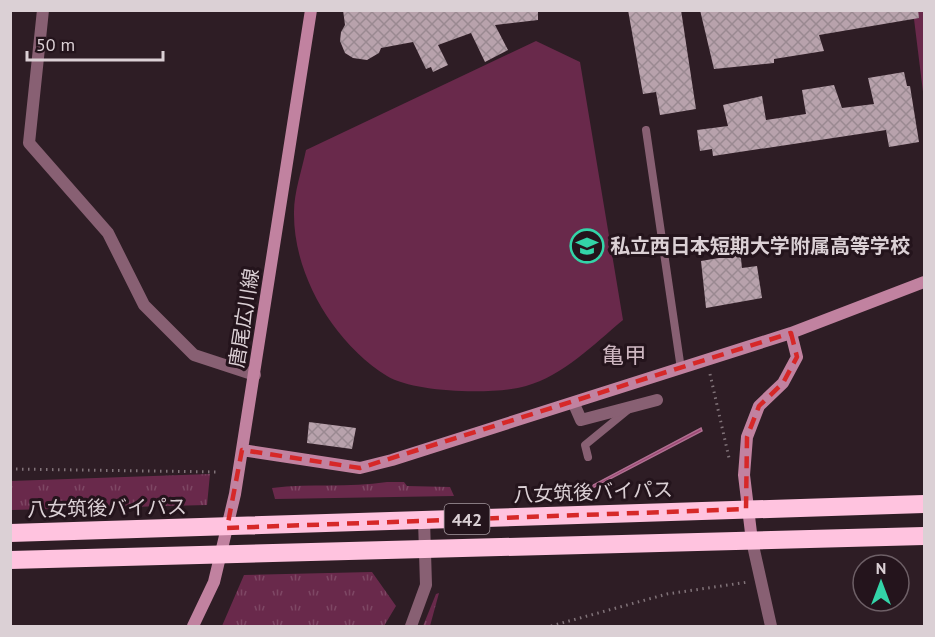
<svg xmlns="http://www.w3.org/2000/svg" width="935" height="637" font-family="'PT Sans','Noto Sans JP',sans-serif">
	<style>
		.grass { fill: url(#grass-tufts) }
		.pitch { fill: #69294b }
		.water { fill: #9c4573; stroke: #af6f90; stroke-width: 1.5 }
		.building { fill: url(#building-cross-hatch) }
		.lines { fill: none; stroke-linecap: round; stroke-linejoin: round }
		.path { stroke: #817379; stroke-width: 3; stroke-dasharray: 1.5 4.5; stroke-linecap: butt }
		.lane { stroke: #886073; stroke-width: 8 }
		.street { stroke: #886073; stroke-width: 12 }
		.secondary { stroke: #c182a0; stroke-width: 12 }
		.highway { stroke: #ffc3df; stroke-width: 18 }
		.marked { fill: none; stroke: #d62828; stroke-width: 4.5; stroke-dasharray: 12 8; stroke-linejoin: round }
		.labels { text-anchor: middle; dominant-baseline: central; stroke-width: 6; stroke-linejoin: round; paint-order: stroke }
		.shield { fill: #24141c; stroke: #a4989e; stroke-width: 1.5 }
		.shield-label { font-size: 18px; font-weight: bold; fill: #dbd0d5 }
		.poi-label { font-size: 20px; font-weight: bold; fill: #dbd0d5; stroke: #24141c; text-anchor: start }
		.street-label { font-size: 20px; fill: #dbd0d5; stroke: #24141c }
		.quarter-label { font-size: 22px; fill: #ceb7c1; stroke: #24141c }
	</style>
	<defs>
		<pattern id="grass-tufts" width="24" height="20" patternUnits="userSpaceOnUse" patternTransform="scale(1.5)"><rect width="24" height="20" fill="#69294b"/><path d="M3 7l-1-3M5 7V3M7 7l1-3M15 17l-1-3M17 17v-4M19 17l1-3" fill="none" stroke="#7e4764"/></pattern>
		<pattern id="building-cross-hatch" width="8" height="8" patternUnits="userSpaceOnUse" patternTransform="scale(1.5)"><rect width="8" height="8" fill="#b8a2ac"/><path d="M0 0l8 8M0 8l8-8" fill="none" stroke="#9a8991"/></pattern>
	</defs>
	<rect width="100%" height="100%" fill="#2e1d25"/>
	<path class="grass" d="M210,474l-3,31 -196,5v-29z
		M387,482h17l3,4 43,1 4,9 -179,3 -3,-11c39,-5 77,0 115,-6z
		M372,572l24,34 -12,20h-162l22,-51z
		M439,593l-9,33h-7l13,-32z"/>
	<path class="pitch" d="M913,11h11v89z
		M536,41l44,21 43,258c-29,24 -60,56 -97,66 -32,9 -111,7 -139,-10 -53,-33 -94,-101 -93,-164 0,-20 8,-42 12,-62z"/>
	<path class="water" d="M701,428l1,3 -121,63 -1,-2z"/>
	<path class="building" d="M343,10h195v10l-43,5 13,25 -23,12 -14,-29 -33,12 10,20 -15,7 -2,-5 -5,2 -13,-27 -32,6 -2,5 -12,7 -14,-2 -8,-5 -5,-12 1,-9 4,-7z
		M628,10h53l15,99 -36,6 -4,-23 -13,2z
		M700,10h218l1,8 -100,17 5,16 -50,8v4l-60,6z
		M904,72l3,14h3l9,56 -30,5 -3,-17 -173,26 -1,-7 -12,2 -3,-21 31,-4 -5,-21 39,-9 4,24 40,-6 -4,-24 32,-5 8,23 32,-4 -6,-26z
		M740,249l2,19 15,-2 5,32 -56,10 -5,-47 24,-4v-6z
		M309,422l47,6 -4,21 -45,-6z"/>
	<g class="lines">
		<path class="path" d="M710,374l19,84
			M10,469l208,3
			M551,626l116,-32 81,-12"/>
		<path class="lane" d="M646,130l35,239
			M588,457l-3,-12 44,-36"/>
		<path class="street" d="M43,10l-14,133 79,90 36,72 50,50 61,20
			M574,404l7,16 76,-20
			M752,541l19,85
			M411,626l15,-41 -2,-65"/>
		<path class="secondary" d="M242,450l118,18 32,-8 399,-127 133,-51
			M752,541l-8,-66 3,-38 12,-31 24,-23 14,-26 -6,-24
			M193,626l21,-44 21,-88 76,-484"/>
		<path class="highway" d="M10,533l914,-29
			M10,560l914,-24"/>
	</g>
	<path class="marked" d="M791,333l6,24 -14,26 -24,23 -12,31 -1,72 -519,19 15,-78 118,18z"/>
	<defs>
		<g id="school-ring" transform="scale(1.725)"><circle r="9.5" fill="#24141c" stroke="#33d4a8" stroke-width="1.5"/><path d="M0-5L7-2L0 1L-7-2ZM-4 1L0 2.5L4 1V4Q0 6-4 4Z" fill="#33d4a8"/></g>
	</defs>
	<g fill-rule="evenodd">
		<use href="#school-ring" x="587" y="246"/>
	</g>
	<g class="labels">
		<rect class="shield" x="444.5" y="504" width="45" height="30" rx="4.5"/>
		<g class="shield-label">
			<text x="467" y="519">442</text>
		</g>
		<g class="poi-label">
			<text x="610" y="246">私立西日本短期大学附属高等学校</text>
		</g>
		<g class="street-label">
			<text transform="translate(244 318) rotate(-81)">唐尾広川線</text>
			<text transform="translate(593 492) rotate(-2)">八女筑後バイパス</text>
			<text transform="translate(107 508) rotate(-1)">八女筑後バイパス</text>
		</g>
		<g class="quarter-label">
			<text x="624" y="355">亀甲</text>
		</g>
	</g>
	<rect width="935" height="637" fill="none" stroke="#dbd0d5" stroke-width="24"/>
	<g transform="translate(881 583)"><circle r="28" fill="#24141c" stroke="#6d5f66" stroke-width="1.5"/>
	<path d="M0-4.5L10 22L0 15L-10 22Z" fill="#33d4a8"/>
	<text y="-9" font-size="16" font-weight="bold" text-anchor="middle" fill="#dbd0d5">N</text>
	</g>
	<path d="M27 51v9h136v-9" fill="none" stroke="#dbd0d5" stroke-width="3"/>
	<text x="36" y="51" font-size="18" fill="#dbd0d5" stroke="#24141c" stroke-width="4.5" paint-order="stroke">50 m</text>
</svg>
